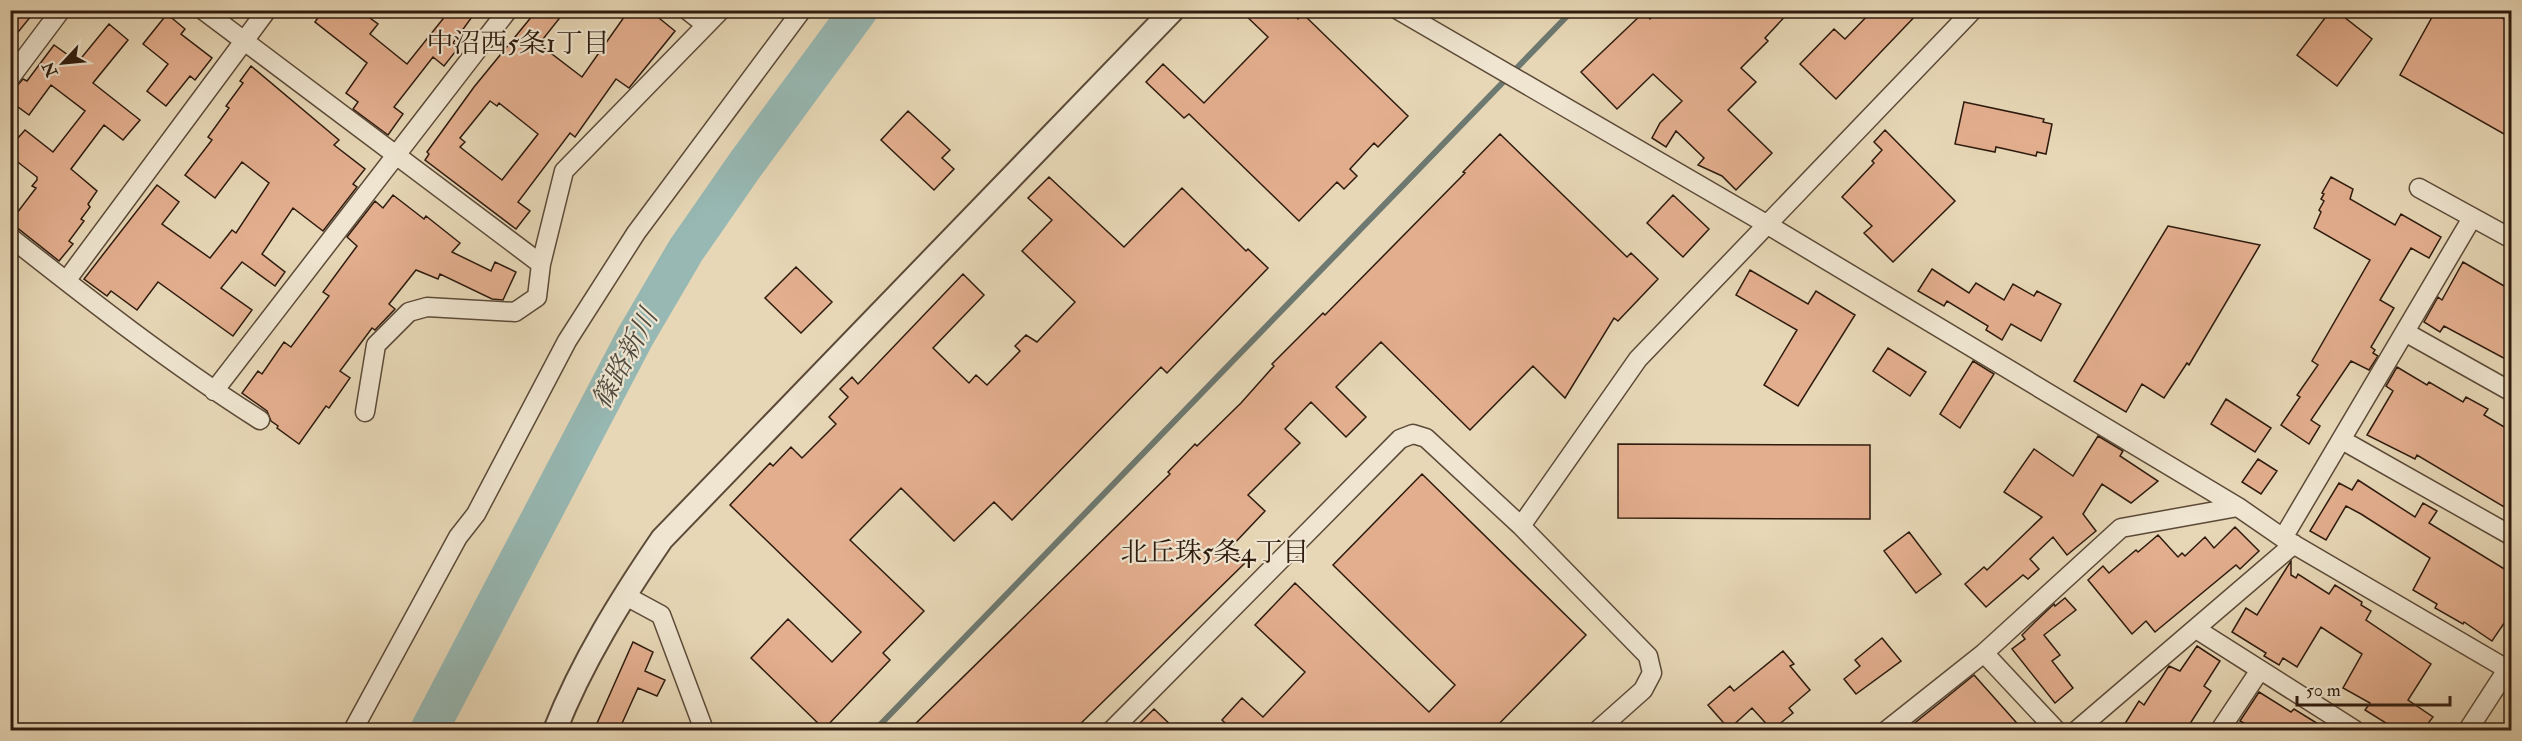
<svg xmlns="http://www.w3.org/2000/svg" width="2522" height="741" font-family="'IM FELL Double Pica','Noto Serif JP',serif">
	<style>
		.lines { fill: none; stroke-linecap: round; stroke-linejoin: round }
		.stream { stroke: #6d7971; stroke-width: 6 }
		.river { stroke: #97b8b3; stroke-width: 38 }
		.building { fill: #e3ae8e; stroke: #2e1b0e; stroke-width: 1.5; fill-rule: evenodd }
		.minor-casing { stroke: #5c4a38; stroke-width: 21 }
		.tertiary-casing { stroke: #5c4a38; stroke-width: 26 }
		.minor { stroke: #efe5d0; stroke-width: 18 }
		.tertiary { stroke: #efe5d0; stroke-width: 22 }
		.labels { text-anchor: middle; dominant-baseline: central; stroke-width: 4.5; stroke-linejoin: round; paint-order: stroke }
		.neighbourhood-label { font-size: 27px; fill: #2e1b0e; stroke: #efe5d0 }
		.water-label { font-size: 27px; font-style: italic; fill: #4e4a40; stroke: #efe5d0 }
	</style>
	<rect width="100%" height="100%" fill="#e7d7b6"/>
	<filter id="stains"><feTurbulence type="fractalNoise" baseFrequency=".00333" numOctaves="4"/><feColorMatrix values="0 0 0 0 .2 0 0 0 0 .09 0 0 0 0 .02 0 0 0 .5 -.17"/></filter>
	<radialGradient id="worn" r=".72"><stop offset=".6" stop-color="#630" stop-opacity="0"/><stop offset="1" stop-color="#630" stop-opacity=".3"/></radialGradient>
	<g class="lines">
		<path class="stream" d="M875,730l698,-720"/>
		<path class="river" d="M429,730l206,-393 51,-87 59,-85 114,-155"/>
	</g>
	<path class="building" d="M10,10h26l-26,32z
		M323,10h36l19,14 -8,10 37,30 43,-54h27l-24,33 6,4 -15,19 -11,-9 -39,50 9,7 -15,21 -35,-26 5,-7 -12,-9 21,-30 -52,-41z
		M537,10h29l-27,34 43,33 47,-67h20l26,21 -46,57 -13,-9 -41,58 -5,-4 -52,69 12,9 -14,18 -91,-69 4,-6 -2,-2 47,-65zM490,101l7,5 2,-3 39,31 -36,46 -42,-33 5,-5 -5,-4z
		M1240,10h50l8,9 5,-5 105,102 -30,31 -4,-4 -24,26 7,7 -13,13 -7,-7 -38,39 -110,-107 -5,4 -38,-36 17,-18 41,39 64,-66z
		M1659,10h132l-26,28 3,3 -27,27 15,14 -28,28 44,43 -36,37 -14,-14 -24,-11 6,-7 -28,-27 -10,16 -14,-9 8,-15 22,-22 -29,-27 -36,35 -36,-37 63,-60 6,7z
		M1873,10h48l-85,89 -36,-35 34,-35 11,10z
		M2331,10h4l37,29 -35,47 -40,-31z
		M2436,10h53l22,13v115l-111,-63z
		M167,14l18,15 -4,5 31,24 -17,22 -5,-4 -24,30 -19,-15 21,-27 -25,-20z
		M109,24l19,16 -35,43 47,37 -17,20 -19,-15 -33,44 26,22 -9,13 2,3 -9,12 3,2 -15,20 4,3 -14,17 -49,-39 26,-34 -4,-2 5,-6v-3l-27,-21v-9l15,-17 28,22 32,-41 -34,-26 -22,30 -19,-14v-12l5,-1 8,-9 4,2 27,-36 24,17z
		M251,66l88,74 -5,5 31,24 -12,15 4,3 -34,44 -30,-23 -31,46 23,18 -10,14 -33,-24 -21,26 31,22 -19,26 -75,-54 -21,28 -26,-19 -4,5 -23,-17 73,-94 22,17 -17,22 48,34 22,-28 4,3 33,-50 -27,-21 -27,36 -30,-23 27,-35 -4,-3 21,-29 -3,-2 17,-23 -3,-2z
		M1964,102l80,17 -1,3 9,2 -6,30 -9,-2 -1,4 -40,-9 -1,5 -40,-8z
		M908,111l42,39 -8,8 12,11 -20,21 -53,-50z
		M1885,130l70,71 -62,61 -29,-29 8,-7 -30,-29 32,-34 -2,-2 10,-11 -8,-8z
		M1500,134l127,123 4,-4 27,26 -40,42 -4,-3 -49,80 -32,-32 -63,64 -89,-88 -45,45 30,30 -20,20 -35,-35 -26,27 15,14 -52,52 17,16 -35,37 15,15 -171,167h-165l261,-256 -2,-2 27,-28 2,2 44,-43 33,-37 -2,-2 51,-51 2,2 140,-142 -2,-1z
		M1049,177l75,70 58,-59 64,63 2,-2 20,19 -101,105 -6,-6 -149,153 -18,-18 -40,39 -53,-53 -51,52 74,71 -41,42 7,7 -66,69 -73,-71 37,-39 44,43 29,-30 -131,-127 40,-42 3,3 18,-19 11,11 34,-34 -7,-7 19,-20 -8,-8 12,-12 6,7 105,-110 21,21 -51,53 36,35 7,-8 11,10 33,-34 -5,-5 11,-11 11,7 38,-40 -53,-51 30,-31 -24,-22z
		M2331,177l22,12 -3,10 45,26 6,-11 40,23 -12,21 -18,-10 -31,52 14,8 -23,39 4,3 -2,3 5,3 -9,14 -18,-9 -40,59 9,6 -11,18 -28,-19 19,-28 -3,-2 21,-30 -6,-4 58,-101 -56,-32 7,-16 -2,-2 5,-9 -3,-2 3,-5 -2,-1z
		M393,195l31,24 2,-3 34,27 -8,9 39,19 4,-9 21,10 -13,28 -11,-1 -52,-25 -2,5 -22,-9 -27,34 6,5 -20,21 -3,-2 -32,43 10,7 -21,30 -3,-2 -27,38 -22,-16 1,-2 -7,-5 -4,-10 -25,-18 16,-22 4,3 22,-32 7,5 38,-51 -6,-4 34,-46 -10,-9 28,-36 8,7z
		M1673,195l36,34 -26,28 -36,-34z
		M2168,226l92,19 -71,120 -2,-2 -23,35 -22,-14 -16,28 -52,-31z
		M2463,262l48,28v72l-67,-36 -4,6 -16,-10 14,-25 4,3z
		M796,267l36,35 -31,31 -36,-35z
		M1932,269l37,24 7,-10 28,17 9,-16 21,12 3,-5 24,13 -20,37 -30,-17 -9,16 -16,-10 2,-4 -41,-25 -3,5 -26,-15z
		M1750,270l58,34 8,-13 39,24 -57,91 -34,-21 33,-55 -61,-35z
		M1888,348l38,24 -16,24 -37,-25z
		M1973,361l21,13 -34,54 -20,-14z
		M2397,367l30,18 2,-3 34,20 3,-5 22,12 -4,6 27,16v80l-94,-56 -2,4 -48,-24 26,-44 -7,-5z
		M2226,399l45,29 -16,24 -44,-28z
		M2098,436l25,15 -3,5 38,25 -27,22 -29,-19 -19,30 13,17 -29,24 -14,-18 -23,22 9,10 -11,10 -5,-4 -37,32 -21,-23 19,-17 3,3 55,-53 -38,-25 30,-43 39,27z
		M1618,444l252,1v74l-252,-1z
		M2258,459l19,12 -16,23 -19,-12z
		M1422,474l164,161 -93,95h-261l-10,-10 20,-22 21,19 42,-45 -50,-47 40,-42 134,129 26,-27 -122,-120z
		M2358,480l57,37 8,-14 14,8 -8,12 82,50v40l-19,28 -28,-19 -1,2 -28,-16 2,-4 -24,-14 17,-32 -69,-44 -15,-8 -20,34 -16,-9 29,-48 13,7z
		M2235,527l24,24 -19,18 -4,-4 -81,67 -9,-11 -14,13 -44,-54 15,-14 6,7 27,-23 2,2 20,-17 20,22 4,-4 3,3 20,-19 9,11z
		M1909,532l32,42 -25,19 -32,-42z
		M2291,561v14l5,3 2,-4 31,20 6,-9 27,17 -1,3 10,6 -5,9 65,44 -23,36 25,17 -10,13h-26l-32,-20 5,-7 -27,-15 19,-34 -41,-27 -24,40 -14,-9 -4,7 -15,-9 2,-3 -34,-21 14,-24 11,7z
		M2065,598l11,12 -32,25 16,20 -8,6 21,27 -18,15 -43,-54 13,-10 -3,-4 13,-13 19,-18 1,2z
		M1882,638l19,23 -45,33 -12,-15 16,-13 -5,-6z
		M633,642l20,10 -8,19 20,9 -8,16 -19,-8 -19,42h-25z
		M2197,646l23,15 -16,25 7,5 -25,39h-65l18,-29 5,4 25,-39 11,5z
		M1783,651l11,13 -4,2 20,24 -21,18 4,5 -21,17 -20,-22 -23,21 -21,-24 22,-19 4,5z
		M1974,675l49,55h-117l41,-33z
		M2259,692l32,20 3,-3 34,21h-71l-17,-9z
		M1154,709l22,21h-43z"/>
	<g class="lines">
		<g class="minor-casing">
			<path id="minor" d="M203,10l338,254
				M687,10l19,15
				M1398,10l370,215 470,282 45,31 229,134
				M10,78l51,-68
				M2419,188l93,51
				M10,237c81,64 163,128 250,183
				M66,281l201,-271
				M2405,332l107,60
				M214,391l294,-381
				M365,412l11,-67 33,-33 18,-5 88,5 22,-15 4,-33 23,-93 157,-161
				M2342,440l170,96
				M1521,526l117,-167 335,-349
				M2283,538l189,-320
				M624,595l37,20 43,115
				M2196,629l159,101
				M1984,653l72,77
				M353,730l105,-193 18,-23 91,-173 69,-108 166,-223
				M1112,730l288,-291 13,-5 13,4 95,88 127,130 4,17 -9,17 -45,40
				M1887,730l97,-77 137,-125 117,-21
				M2077,730l217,-186
				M2220,730l40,-60
				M2468,730l44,-68"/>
		</g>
		<g class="tertiary-casing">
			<path id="tertiary" d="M555,730c27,-68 66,-131 107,-191l511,-529"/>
		</g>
		<use href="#minor" class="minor"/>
		<use href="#tertiary" class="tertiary"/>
	</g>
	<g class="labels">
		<g class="neighbourhood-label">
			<text x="518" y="43">中沼西5条1丁目</text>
			<text x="1215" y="552">北丘珠5条4丁目</text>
		</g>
		<g class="water-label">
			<text transform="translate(625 359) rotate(-62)">篠路新川</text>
		</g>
	</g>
	<rect width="2522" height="741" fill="none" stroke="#e7d7b6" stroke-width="36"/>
	<rect x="12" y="12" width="2498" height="717" fill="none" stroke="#2e1b0e" stroke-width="3"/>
	<rect x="18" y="18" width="2486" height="705" fill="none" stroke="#2e1b0e" stroke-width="1.5"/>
	<g transform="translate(63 63) rotate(244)" stroke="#efe5d0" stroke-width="4.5" paint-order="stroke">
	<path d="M0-4.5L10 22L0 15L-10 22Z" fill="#2e1b0e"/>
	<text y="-9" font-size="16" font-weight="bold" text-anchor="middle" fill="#2e1b0e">N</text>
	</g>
	<path d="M2297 696v9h153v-9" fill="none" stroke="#2e1b0e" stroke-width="3"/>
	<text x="2306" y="696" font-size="18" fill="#2e1b0e" stroke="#efe5d0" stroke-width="4.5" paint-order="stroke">50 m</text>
	<rect width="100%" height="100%" filter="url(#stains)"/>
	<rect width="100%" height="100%" fill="url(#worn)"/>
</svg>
